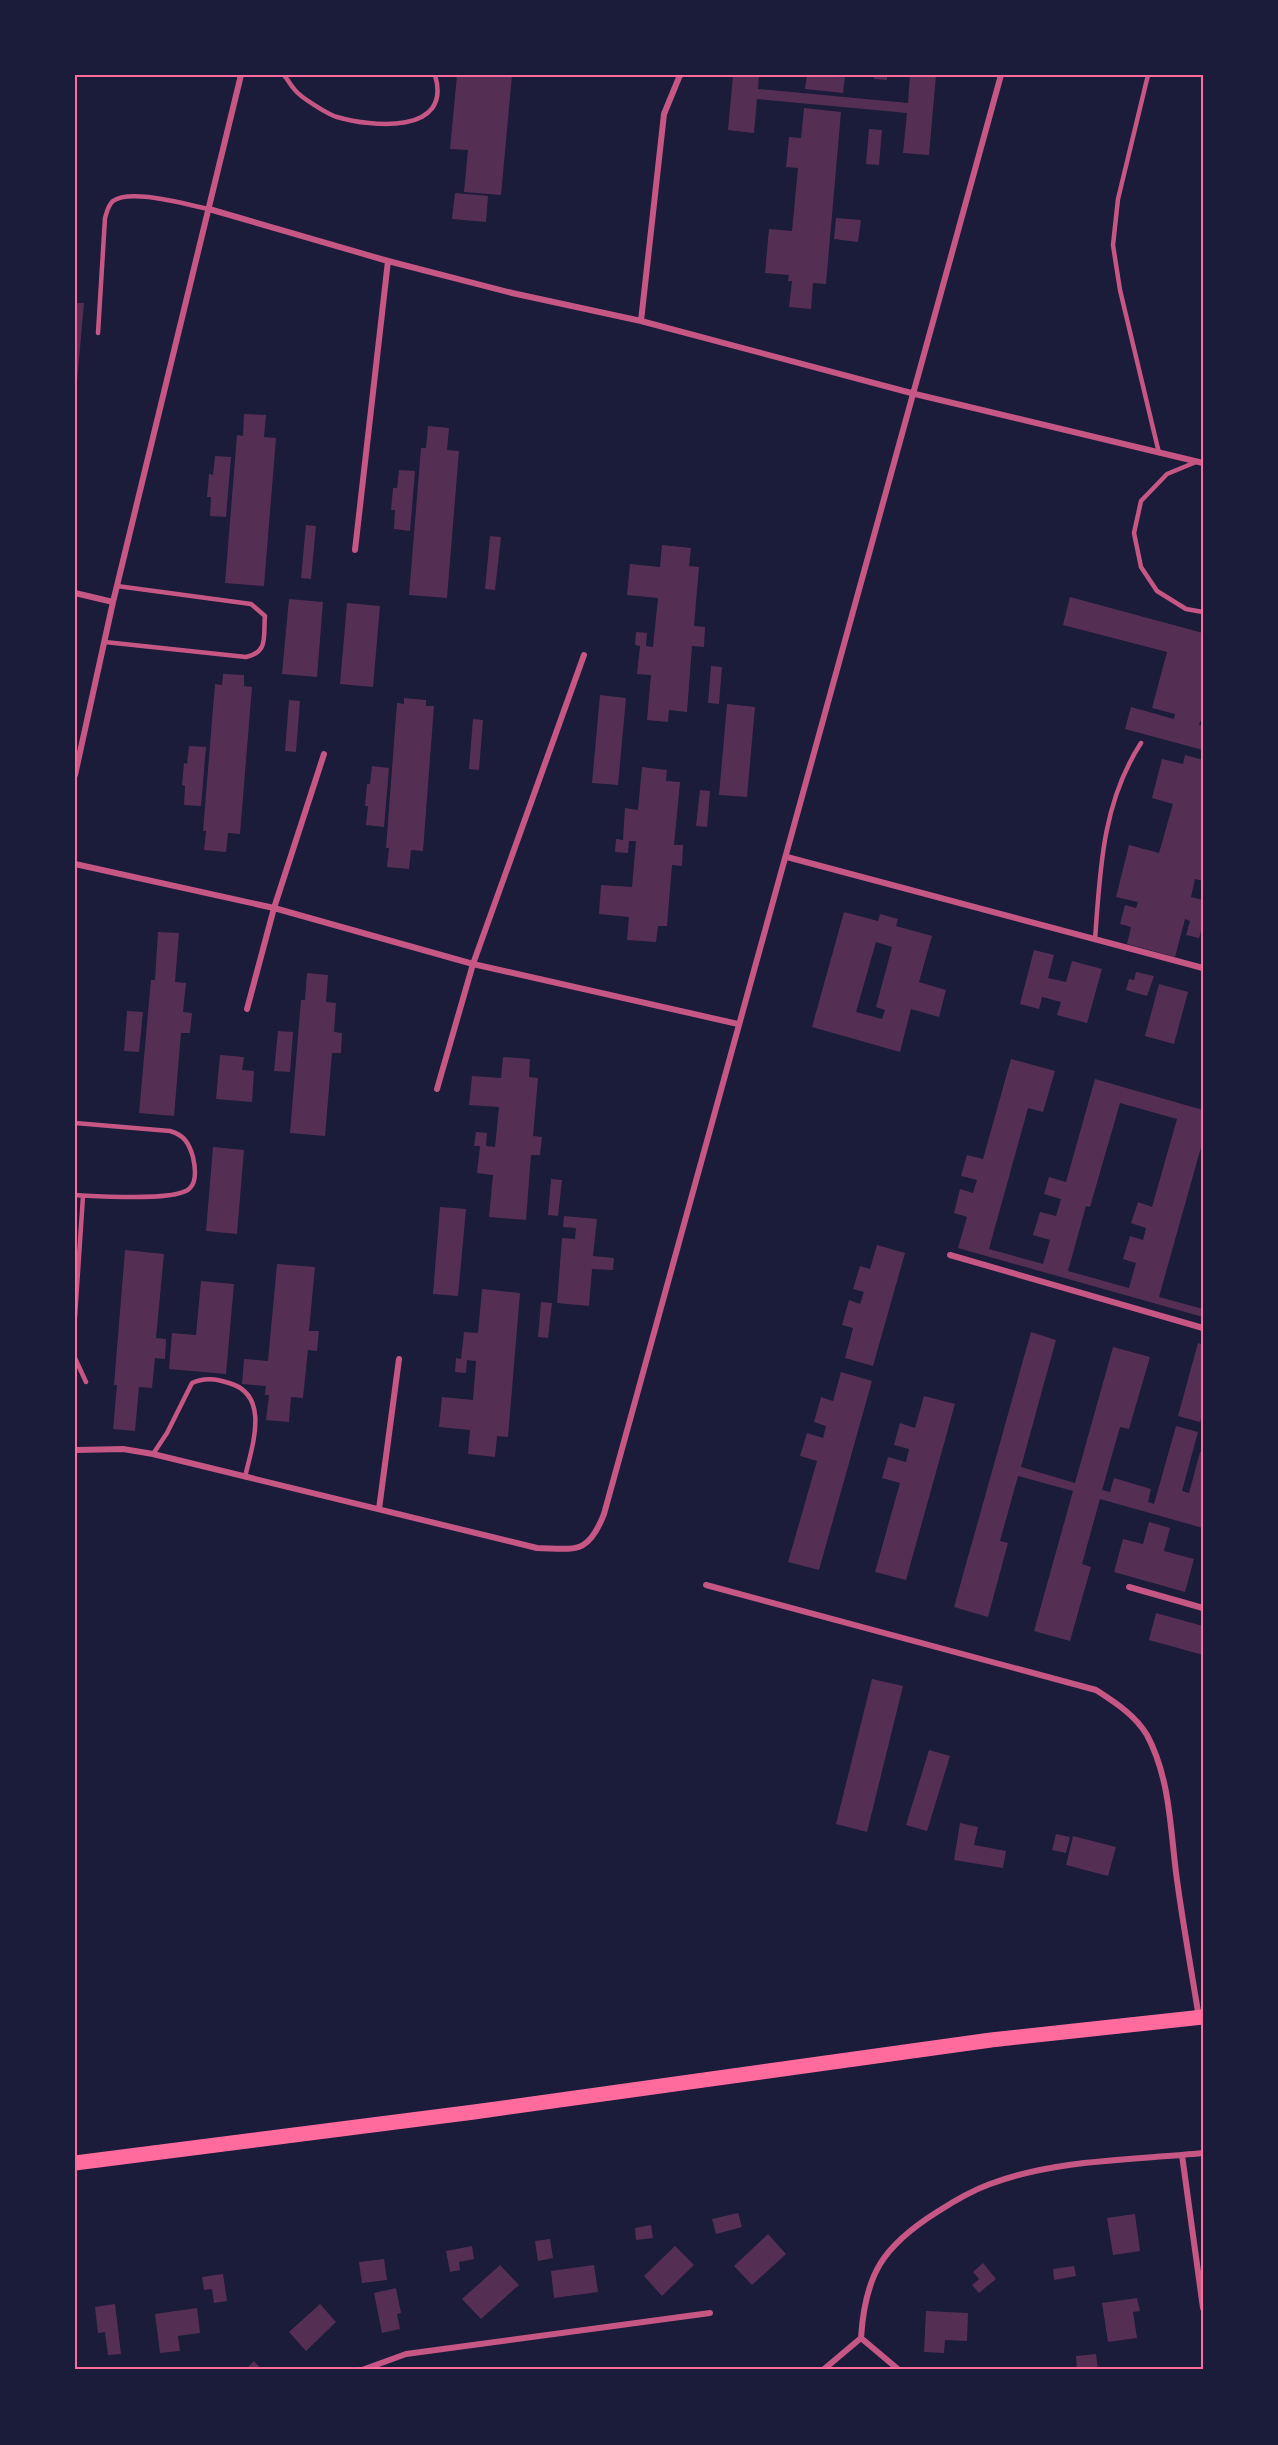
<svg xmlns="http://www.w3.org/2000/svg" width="1278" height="2445" font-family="'Public Sans',sans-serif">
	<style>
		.building { fill: #542f53; fill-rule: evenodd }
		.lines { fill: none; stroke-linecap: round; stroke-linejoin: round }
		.service { stroke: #c65784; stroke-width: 4.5 }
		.minor { stroke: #c65784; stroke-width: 6 }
		.primary { stroke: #ff6b9d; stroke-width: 15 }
		.neatline { fill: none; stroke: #ff6b9d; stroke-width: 2 }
	</style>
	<rect width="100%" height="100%" fill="#1b1b3a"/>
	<path class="building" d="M457,75h55l-11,120 -37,-3 4,-42 -18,-1z
		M733,75h26l-1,14 150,14 2,-28h26l-7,80 -26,-2 4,-40 -150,-14 -3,34 -26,-3z
		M807,75h38l-2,18 -38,-4z
		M874,75h13v5l-13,-1z
		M804,108l37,4 -15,172 -13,-1 -2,26 -22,-2 3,-26h-4l1,-6 -24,-2 4,-44 23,2 6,-63 -12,-1 3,-30 12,1z
		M869,129l13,1 -3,35 -13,-1z
		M455,193l33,3 -2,26 -34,-3z
		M836,218l25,2 -3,22 -24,-3z
		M75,303h9l-7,79h-2z
		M244,414l22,1 -2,22 12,1 -12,148 -39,-3 12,-148 6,1z
		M428,426l21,2 -2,22 12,1 -12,147 -38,-3 12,-147h5z
		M215,456l16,1 -5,60 -16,-1 1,-19h-4l2,-23 4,1z
		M399,470l16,1 -5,60 -16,-2 1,-19h-4l2,-22h4z
		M306,525l10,1 -5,53 -10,-1z
		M490,536l11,1 -6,53 -10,-1z
		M662,545l29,3 -2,18 10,1 -5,59 11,1 -1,20 -12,-1 -5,66 -18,-2 -1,12 -21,-2 4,-45 -14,-1 3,-28 -5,-1 1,-13 11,1 -1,13 7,1 5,-49 -31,-3 3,-31 30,3z
		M1070,597l133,36v89l-3,-1 -1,4 4,1v24l-78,-21 6,-22 43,12 1,-5 -23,-6 15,-56 -104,-27z
		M289,599l34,3 -6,75 -35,-3z
		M347,603l33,3 -7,81 -33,-3z
		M711,666l11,1 -3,37 -11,-1z
		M223,674l21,1v11l8,1 -12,147 -12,-1 -2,19 -22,-2 2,-19h-3l12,-147 7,1z
		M600,695l26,3 -8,87 -26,-2z
		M404,698l22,2v6h8l-11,145 -12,-1 -2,19 -22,-2 2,-19h-3l11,-145 7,1z
		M289,700l11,1 -4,51 -11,-1z
		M727,704l28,3 -8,90 -28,-2z
		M473,719l10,1 -4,50 -10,-1z
		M189,746l17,1 -5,59 -17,-1 1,-19 -3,-1 2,-22 3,1z
		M1185,755l18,5v92l-2,7 2,1v21l-8,-2 -4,18 12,3v24l-4,14 -13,-3 4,-14 -5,-2 -10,38 -48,-13 4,-17 -11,-3 5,-19 11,3 2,-6 -22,-5 13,-52 30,8 14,-49 -21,-6 10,-39 21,5z
		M372,766l17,2 -5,59 -18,-2 2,-19h-3l2,-22h3z
		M642,767l25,3 -1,11 14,1 -6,63h9l-1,21 -10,-1 -5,61h-9l-2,16 -29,-2 2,-23 -30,-3 2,-29 31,2 4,-46h-7l-1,12 -13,-1 1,-13 7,1 2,-32 13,2z
		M700,790l10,1 -3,36 -11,-1z
		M844,912l34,9 2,-7 18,5 -2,7 36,10 -13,46 27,8 -7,27 -28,-8 -11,43 -88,-25zM876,942l16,5 -16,60 9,3 -3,9 -26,-7z
		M158,932l21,1 -4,49 11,1 -3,29 9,1 -2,20h-9l-7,83 -35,-3 12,-133h4z
		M1034,950l20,5 -6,23 18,4 6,-21 30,8 -15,54 -30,-8 4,-13 -19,-5 -3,12 -19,-5z
		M1136,972l18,4 -7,20 -21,-6 3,-11 5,1z
		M307,973l21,2 -2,27 10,1 -2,29 8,1 -1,20h-9l-7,83 -35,-3 11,-133h4z
		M1159,984l29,8 -14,52 -29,-8z
		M127,1011l16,1 -4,40 -15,-1z
		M278,1031l15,1 -3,40 -16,-1z
		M220,1055l24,2 -2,13 12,1 -2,31 -36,-3z
		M503,1057l27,2 -1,18 9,1 -5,58 9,1 -2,18h-9l-5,65 -37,-3 4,-42 -16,-2 3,-27h-6l2,-14 11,1 -1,13 9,1 4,-40 -30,-2 3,-29 29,2z
		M1011,1059l44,12 -12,41 -15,-4 -39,141 54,15 7,-24 -17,-5 7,-23 16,4 5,-17 -17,-5 5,-17 17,5 29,-103 108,31v30l-44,157 44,12v8l-245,-69 9,-31 -13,-4 6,-24 13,4 4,-13 -16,-4 6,-21 16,4zM1120,1103l57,16 -25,88 -14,-5 -7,21 15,5 -3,12 -13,-4 -7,23 13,4 -7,25 -61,-17 18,-65 4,1z
		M213,1147l31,3 -7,84 -31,-3z
		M551,1179l11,1 -4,36 -10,-1z
		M440,1207l26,2 -8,87 -25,-2z
		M564,1216l33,3 -4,37 21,2 -1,12 -21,-1 -3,37 -32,-3 5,-65 13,1 1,-11 -13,-1z
		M877,1245l28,8 -32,113 -28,-8 8,-30 -11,-3 7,-25 11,4 4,-12 -11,-3 7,-23 10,3z
		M125,1250l39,4 -8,84 10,1 -1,20 -10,-1 -3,30 -13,-1 -4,44 -22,-2 4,-44h-3z
		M277,1264l38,3 -6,64h10l-2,20 -9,-1 -5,48 -12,-1 -2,25 -23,-2 3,-25h-4l1,-9 -24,-2 2,-25 24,2z
		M201,1281l33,3 -8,90 -57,-5 3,-36 24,2z
		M482,1289l38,4 -12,144 -11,-1 -2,21 -27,-3 2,-24 -31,-3 3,-30 31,3 3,-39 -9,-1 -1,13 -11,-1 1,-14 5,1 3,-27 14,1z
		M541,1302l11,1 -4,35 -10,-1z
		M1031,1332l25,8 -35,127 54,16 38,-136 37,10 -21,72 -9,-2 -18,63 8,2 4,-14 37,11 -3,13 6,2 22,-78 22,6 -16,59 7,2 11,-41 3,1v75l-103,-29 -18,65 9,3 -21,74 -36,-10 39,-140 -55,-15 -18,65 8,2 -20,74 -34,-10z
		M1198,1343l5,2v68l-3,9 -22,-6z
		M841,1372l31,9 -53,189 -31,-8 29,-101 -17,-5 7,-23 16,5 3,-12 -12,-4 7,-25 12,4z
		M924,1396l31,8 -49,176 -31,-8 25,-89 -18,-5 6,-21 18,5 3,-13 -15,-4 6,-22 15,5z
		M1149,1522l21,6 -6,23 30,8 -9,33 -71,-20 9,-33 20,5z
		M1156,1613l47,13v29l-54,-15z
		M872,1679l31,7 -36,146 -31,-8z
		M929,1750l21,6 -23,75 -21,-6z
		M960,1823l18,4 -4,18 32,6 -3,17 -49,-8z
		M1056,1834l14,3 -4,16 -14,-3z
		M1073,1836l43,11 -8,29 -42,-11z
		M738,2213l4,14 -26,7 -4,-15z
		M1135,2214l5,37 -27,4 -6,-37z
		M651,2225l2,13 -17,2 -1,-12z
		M768,2234l18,20 -34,31 -18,-19z
		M550,2239l3,19 -15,3 -3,-20z
		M472,2246l2,13 -15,3 1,8 -10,2 -4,-21z
		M675,2246l19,19 -32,31 -18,-20z
		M384,2259l3,21 -25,3 -3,-21z
		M983,2263l13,16 -17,14 -7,-8 7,-6 -6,-7z
		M500,2265l19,20 -38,34 -19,-20z
		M594,2265l4,27 -44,6 -3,-27z
		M1074,2266l2,10 -22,4 -1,-11z
		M223,2274l4,27 -13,2 -2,-14 -8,1 -2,-13z
		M396,2288l5,25 -4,1 3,15 -18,4 -8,-40z
		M1137,2298l3,13 -7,1 4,26 -29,4 -6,-39z
		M115,2304l6,50 -13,1 -3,-23 -7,1 -3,-26z
		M320,2304l16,18 -30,29 -17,-19z
		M197,2308l3,25 -22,3 2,15 -20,2 -5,-39z
		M926,2311l42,2 -1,28 -22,-1 -1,13 -20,-1z
		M1096,2354l2,16h-21l-1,-14z
		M254,2361l8,9h-17z"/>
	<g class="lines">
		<path class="service" d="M284,75c4,5 7,11 11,15 5,7 34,25 42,27 34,10 116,18 98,-42
			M1148,75l-30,124 -5,46 7,45 39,163
			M98,333l7,-115c2,-6 3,-13 8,-17 18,-13 74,4 96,8
			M1196,462l-29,12 -26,27 -7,32 7,34 16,24 29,18 17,3
			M105,642l141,15c23,-5 17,-21 19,-41l-14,-12 -134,-18
			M1095,940c5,-69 7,-137 46,-197
			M75,1123l95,8c14,4 19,12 23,26 2,9 4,24 -3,31 -12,14 -94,8 -115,7
			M75,1317l8,-121
			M75,1358l11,24
			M153,1454l14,-21 25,-50c13,-6 24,-4 37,0 42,12 23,63 16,94"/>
		<path class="minor" d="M209,209l179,52 124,32 129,28 274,73 288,69
			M641,321l23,-207 16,-39
			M355,550l33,-289
			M75,593l38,9
			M75,775l38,-173 128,-527
			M787,857l416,111
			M75,864l199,44 199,56 265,60
			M247,1009l27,-101 50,-154
			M437,1089l36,-125 111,-309
			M950,1255l253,73
			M75,1450l48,-1 30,5 384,94c39,1 51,7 67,-34 131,-480 268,-958 397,-1439
			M379,1509l20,-150
			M706,1585l390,105c20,13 39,25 51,45 25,47 23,101 31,152 6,43 14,87 21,131
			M1129,1587l74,21
			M1182,2155l21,153
			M861,2338l38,32
			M362,2370l44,-16 304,-41
			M823,2370l38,-32c4,-64 22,-92 76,-126 17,-11 34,-21 53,-28 66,-25 143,-24 213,-31"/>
		<path class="primary" d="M75,2163l399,-51 517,-72 212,-23"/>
	</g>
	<rect width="1278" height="2445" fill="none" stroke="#1b1b3a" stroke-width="153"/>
	<rect x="76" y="76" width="1126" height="2292" class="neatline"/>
</svg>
